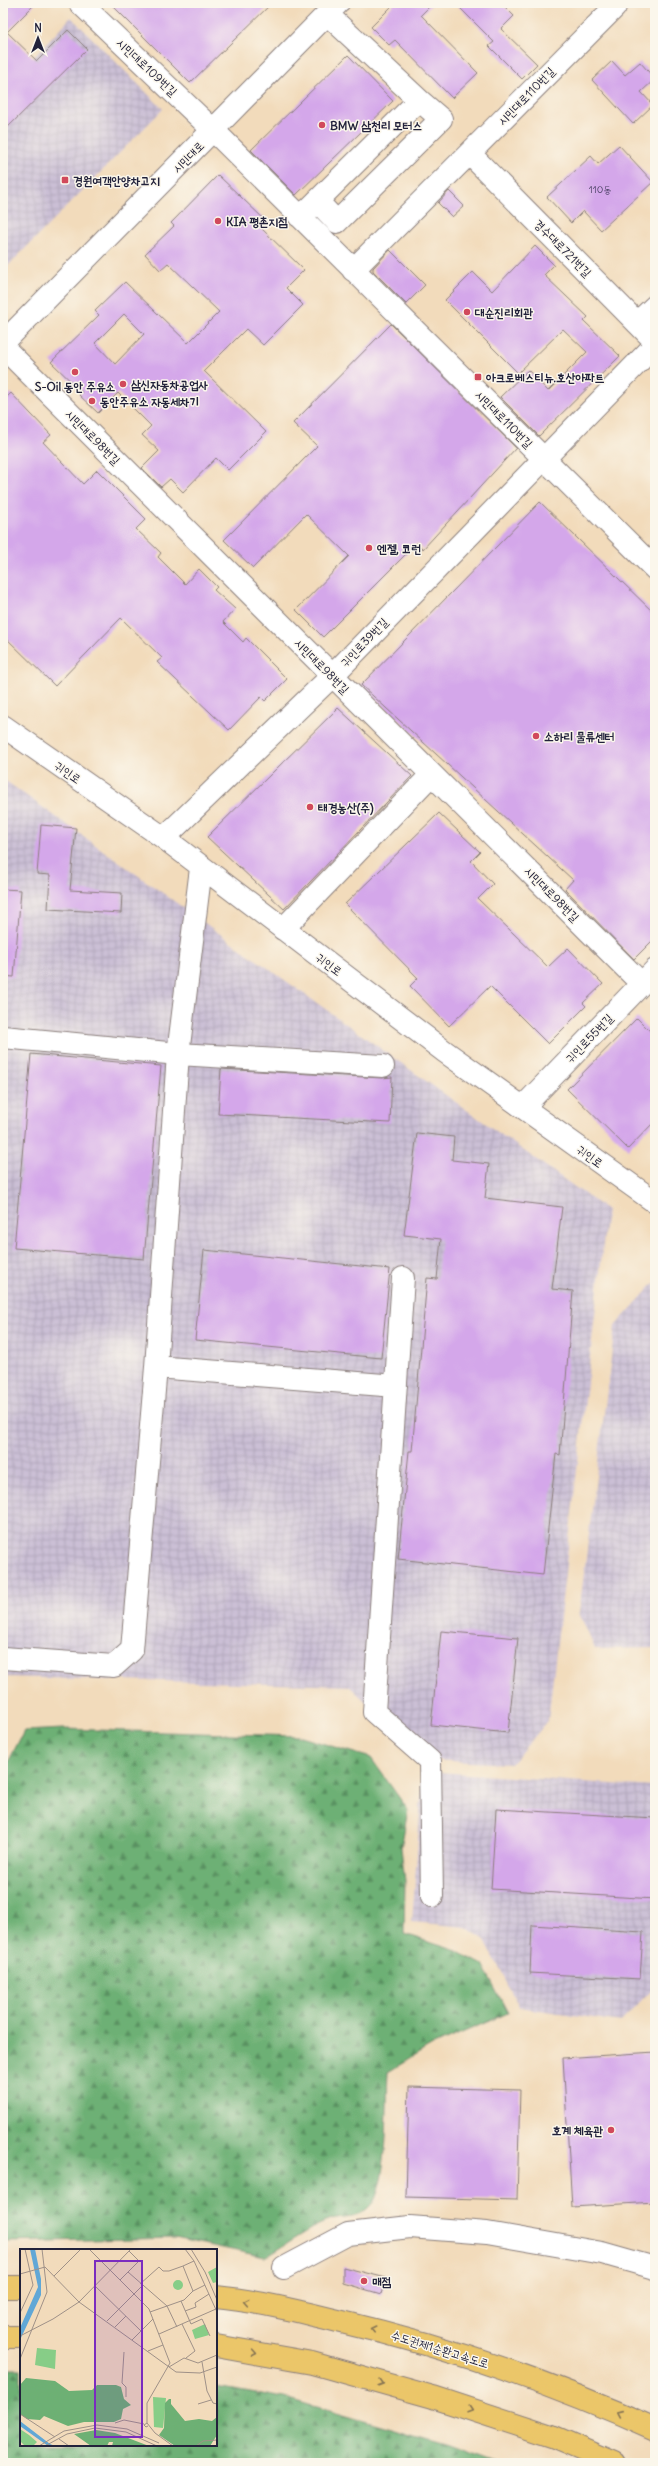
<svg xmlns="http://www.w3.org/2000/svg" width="658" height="2466" font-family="Delius,'Poor Story',sans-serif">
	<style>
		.industrial { fill: url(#industrial-grid) }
		.forest { fill: url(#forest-firs); stroke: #486958 }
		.building { fill: #d4a7ea; fill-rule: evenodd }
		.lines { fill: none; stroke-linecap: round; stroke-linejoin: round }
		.minor-casing { stroke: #8a7e7b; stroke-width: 24 }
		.highway-casing { stroke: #8a7e7b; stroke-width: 24 }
		.minor { stroke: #fff; stroke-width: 22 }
		.highway { stroke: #ebc669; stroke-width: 22 }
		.oneway { stroke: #867452 }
		.poi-dot { fill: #d1495b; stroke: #fbf7ec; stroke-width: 1.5 }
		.labels { text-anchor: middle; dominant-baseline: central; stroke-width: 3; stroke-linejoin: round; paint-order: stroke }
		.number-label { font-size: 10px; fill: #4e4367 }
		.street-label { font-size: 12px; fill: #22223b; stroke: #fbf7ec }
		.poi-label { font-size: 12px; font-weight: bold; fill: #22223b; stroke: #fbf7ec; text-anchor: start }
		.inset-road { fill: none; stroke: #9f9188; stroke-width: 1 }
		.view { fill: #7b2cbf; fill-opacity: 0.15; stroke: #7b2cbf; stroke-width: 2 }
		.inset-edge { fill: none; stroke: #22223b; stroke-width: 2 }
	</style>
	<defs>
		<pattern id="industrial-grid" width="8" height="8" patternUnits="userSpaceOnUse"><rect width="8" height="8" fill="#cbbfd5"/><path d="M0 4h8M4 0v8" fill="none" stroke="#aea4b8"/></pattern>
		<pattern id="forest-firs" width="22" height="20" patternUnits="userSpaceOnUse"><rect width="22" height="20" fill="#6db074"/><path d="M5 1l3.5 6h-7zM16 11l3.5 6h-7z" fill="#598f60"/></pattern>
	</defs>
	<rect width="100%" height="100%" fill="#fbf7ec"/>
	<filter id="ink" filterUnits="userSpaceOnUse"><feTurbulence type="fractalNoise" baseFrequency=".025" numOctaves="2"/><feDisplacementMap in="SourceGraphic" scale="8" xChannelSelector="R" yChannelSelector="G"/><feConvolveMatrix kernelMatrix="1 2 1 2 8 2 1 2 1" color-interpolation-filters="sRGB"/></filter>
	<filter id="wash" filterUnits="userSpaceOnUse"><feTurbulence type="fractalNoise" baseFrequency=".012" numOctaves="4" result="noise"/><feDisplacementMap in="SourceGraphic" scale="16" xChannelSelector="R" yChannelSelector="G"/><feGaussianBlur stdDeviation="0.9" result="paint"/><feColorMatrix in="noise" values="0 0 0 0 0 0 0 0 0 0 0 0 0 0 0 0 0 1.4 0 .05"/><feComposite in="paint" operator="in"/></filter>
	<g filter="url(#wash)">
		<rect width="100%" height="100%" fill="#f2dbbb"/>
		<path class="industrial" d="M71,17l92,92 -160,162v-180z
			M3,779l604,431 -59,511 -37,43 -81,-4 -81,-74 -346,-9z
			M655,1282v366l-60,1 -16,-36 36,-287z
			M423,1771l232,16v199l-34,36 -102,-15 -34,-67 -19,-13 -54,-5z"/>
		<path class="forest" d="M63,1729l235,7 73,22 37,52 -7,38 4,33 -1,53 53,17 26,14 25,48 -79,34 -41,25c-2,29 2,118 -20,137 -15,12 -25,7 -40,12 -20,7 -44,25 -63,36l-90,-19 -172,4v-470l21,-41z
			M3,2369h18v76h195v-59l69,12 165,48 45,17h-492z"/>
		<g id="blocks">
			<path class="building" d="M3,3h33l-29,29 30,29 31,-31 19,19 -84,83z
				M110,3h162l-82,80z
				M395,3h38l-12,12 57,58 -26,25 -57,-58 -6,5 -18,-18z
				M455,3h46l13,13 -13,13 36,35 -15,15 -33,-33 5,-4z
				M348,55l45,46 -97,94 -45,-45z
				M612,61l13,14 15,-13 15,17 -14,13 12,13 -20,19 -41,-44z
				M619,145l34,37 -52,48 -18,-19 -12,12 -24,-26 44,-41 7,8z
				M218,175l47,45 -6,6 45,44 -18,18 17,17 -40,40 -17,-16 -42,42 62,61 -38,38 -12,-12 -33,34 -13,-13 -9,8 -19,-19 17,-17 -17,-16 9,-9 -33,-33 -20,20 -19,-18 3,-3 -31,-30 48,-47 -4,-4 30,-29 63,61 31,-31 -51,-49 -8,7 -15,-16 29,-28 -3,-3zM124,314l20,20 -29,30 -20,-21z
				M449,191l15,15 -12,11 -14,-14z
				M535,246l19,19 -10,10 44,42 -4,4 36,35 -81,80 -39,-39 28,-27 20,21 39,-39 -24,-23 -45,44 -73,-73 28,-28 19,19z
				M390,250l35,35 -19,19 -33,-33v-3z
				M391,324l125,124 -93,101 -6,-6 -94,94 -27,-27 53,-54 -43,-42 -53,54 -29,-28 93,-94 -24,-23z
				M11,393l40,42 -8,7 40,42 14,-14 49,49 -10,10 25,24 -3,4 27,27 14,-15 18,18 -3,3 21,19 -12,13 20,20 3,-4 41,41 -22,22 -4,-4 -32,33 -72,-68 5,-4 -41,-40 -66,68 -52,-51v-234z
				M540,502l115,112v324l-21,21 -69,-70 8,-9 -212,-195z
				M338,708l74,68 -128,133 -77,-72z
				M439,813l41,39 -9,9 22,23 -15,15 70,68 20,-19 35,36 -20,19 3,3 -38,38 -58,-58 -41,40 -39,-40 8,-8 -73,-74z
				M41,825l35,3 -6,62 52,3 -1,20 -73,-4 2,-34 -13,-1z
				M3,889l18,1 -7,87 -11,-1z
				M637,1018l18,18v85l-27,28 -61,-60z
				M31,1054l130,12 -17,193 -130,-11z
				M221,1069l161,9 10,-1 -2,46 -172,-9z
				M417,1133l37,4 -2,23 37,4 -4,34 77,9 -10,82 21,2 -13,164 -4,-1 -13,121 -145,-16 11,-108h3l15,-173 10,1 4,-40 -37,-4z
				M204,1250l186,19 -9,89 -186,-18z
				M441,1631l77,7 -10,95 -77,-8z
				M496,1809l159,9v81l-164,-10z
				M532,1925l111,7 -3,47 -110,-6z
				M655,2052v150l-83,5 -9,-149z
				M409,2087l111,3 -3,110 -111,-3z
				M343,2267l43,11 -5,16 -38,-11z"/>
		</g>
	</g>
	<g filter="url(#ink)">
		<use href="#blocks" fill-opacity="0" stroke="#8a7e7b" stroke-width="1"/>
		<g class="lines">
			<g class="minor-casing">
				<path id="minor" d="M80,3l134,128 441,438
					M470,154l185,187
					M317,201l20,21 104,-103 -22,-19
					M299,216l10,-7 110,-109 -92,-86
					M353,270l262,-263 -3,-4
					M637,323l18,-17
					M3,343l335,-340
					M3,347l639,637
					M3,726l161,112 280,213 211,151
					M164,838l168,-162 323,-331
					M283,929l148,-154
					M3,1037l175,17 205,12
					M524,1106l131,-136
					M403,1278l-29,434 56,49 2,135
					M156,1367l240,19
					M3,1658l111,8 18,-16 24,-283 22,-313 23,-186
					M284,2268l64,-34 62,-7 77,6 115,20 53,15"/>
			</g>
			<g class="highway-casing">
				<path id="highway" d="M3,2287h18
					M216,2297c41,4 82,14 122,24 108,25 215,62 317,108
					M3,2337h18
					M216,2346l96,17 121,34 119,39 63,27"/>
			</g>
			<use href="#minor" class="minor"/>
			<use href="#highway" class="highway"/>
		</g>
		<defs><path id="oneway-chevron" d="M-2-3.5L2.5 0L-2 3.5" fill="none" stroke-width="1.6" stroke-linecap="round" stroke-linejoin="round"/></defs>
		<g class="oneway">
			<use href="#oneway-chevron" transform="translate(246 2302) rotate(-169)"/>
			<use href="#oneway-chevron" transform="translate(373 2329) rotate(-167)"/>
			<use href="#oneway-chevron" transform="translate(254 2353) rotate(10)"/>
			<use href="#oneway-chevron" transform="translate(381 2383) rotate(16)"/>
			<use href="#oneway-chevron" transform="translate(470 2409) rotate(18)"/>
			<use href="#oneway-chevron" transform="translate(619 2413) rotate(-156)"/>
		</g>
	</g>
	<g class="poi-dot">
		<circle cx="322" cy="125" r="4"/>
		<rect x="61" y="176" width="8" height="8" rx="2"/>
		<circle cx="218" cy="221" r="4"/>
		<circle cx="467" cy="312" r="4"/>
		<circle cx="75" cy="372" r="4"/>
		<rect x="474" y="373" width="8" height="8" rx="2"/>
		<circle cx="123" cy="384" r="4"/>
		<circle cx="92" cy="401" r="4"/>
		<circle cx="369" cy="548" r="4"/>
		<circle cx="536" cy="736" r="4"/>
		<circle cx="310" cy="807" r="4"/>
		<circle cx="611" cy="2130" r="4"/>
		<circle cx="364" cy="2281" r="4"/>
	</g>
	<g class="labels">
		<g class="number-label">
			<text x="600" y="189">110동</text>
		</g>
		<g class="street-label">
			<text transform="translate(147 67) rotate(43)">시민대로109번길</text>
			<text transform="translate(526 96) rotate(-46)">시민대로110번길</text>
			<text transform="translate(188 157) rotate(-45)">시민대로</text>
			<text transform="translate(563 248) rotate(45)">경수대로721번길</text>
			<text transform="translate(504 419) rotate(45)">시민대로110번길</text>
			<text transform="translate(93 437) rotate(45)">시민대로98번길</text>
			<text transform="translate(364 642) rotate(-46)">귀인로39번길</text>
			<text transform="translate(322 666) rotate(45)">시민대로98번길</text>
			<text transform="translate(68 772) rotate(35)">귀인로</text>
			<text transform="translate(552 894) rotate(45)">시민대로98번길</text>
			<text transform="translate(329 964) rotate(37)">귀인로</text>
			<text transform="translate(589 1038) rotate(-46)">귀인로55번길</text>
			<text transform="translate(590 1156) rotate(36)">귀인로</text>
			<text transform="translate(440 2349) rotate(17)">수도권제1순환고속도로</text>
		</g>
		<g class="poi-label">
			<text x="330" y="125">BMW 삼천리 모터스</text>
			<text x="73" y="180">경원여객안양차고지</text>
			<text x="226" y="221">KIA 평촌지점</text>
			<text x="475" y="312">대순진리회관</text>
			<text x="486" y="377">아크로베스티뉴.호산아파트</text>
			<text x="131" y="384">삼신자동차공업사</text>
			<text x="75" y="386" text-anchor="middle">S-Oil 동안 주유소</text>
			<text x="100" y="401">동안주유소 자동세차기</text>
			<text x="377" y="548">엔젤, 코런</text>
			<text x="544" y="736">소하리 물류센터</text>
			<text x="318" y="807">태경농산(주)</text>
			<text x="603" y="2130" text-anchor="end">호계 체육관</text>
			<text x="372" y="2281">매점</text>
		</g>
	</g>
	<g transform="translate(20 2249)">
		<rect width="197" height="197" fill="#f2dbbb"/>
		<path d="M185,75l4,11 -14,4 -3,-9zM17,99l19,2 -1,19 -20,-4zM133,148l13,1 -3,30 -9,-1zM0,180l9,6 8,7 -4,4h-8l-5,-5z" fill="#87cd87"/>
		<path d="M6,129l29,3 14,10 23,-1 5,-5h19l5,2 3,12 7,6 -8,4 -2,10 -7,3h-30l-16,4 -24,-10 -4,4 -13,-1 -7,-5v-29zM149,150h2v5l14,17 14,-2 13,2 5,-4v18l-7,11h-35l-16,-11 5,-7 1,-25zM76,181l19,3 34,13h-37l1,-4h-4l-2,4h-16l-17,-12z" fill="#6db074"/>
		<path d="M197,18v15l-4,1 -5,-11zM153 36a5 5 0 1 1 10 0a5 5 0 1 1-10 0Z" fill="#87cd87"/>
		<path d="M10,0h5l6,30v16l-21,45v-12l18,-41zM0,172l30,23 5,2h-7l-28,-20z" fill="#60a7d6"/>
		<path class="inset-road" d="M69,0l60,60 21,54 -23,40v20M165,0l9,12 23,51M171,0l14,23 12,28M108,23l39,34 10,21M0,25l25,-7 34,35 97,70 24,1 17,-6M34,27l27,-27M100,31l19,-19 -10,-10M120,35l19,-17 4,4h6l14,-5M75,37l46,45M173,42l-10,-25 11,-5M161,52l10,23 11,-5 8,17M165,62l11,-4 -1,-4 14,-9M130,63l34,-12 9,-9 12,-6M0,64l13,-28 -8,-36M87,72l35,-35M162,75l13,27 -9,7M95,78l11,-11M139,85l57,-25M0,87l33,-17 26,-17 52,-53M112,91l21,-21M128,102l15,-6M104,103l-2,31 4,4v10M0,110l27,-67 -5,-43M182,113l5,29 6,12 4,1M149,118l15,-9 14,5 19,-8M178,155l13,-4M0,165l35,23M95,174l9,-3 20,4M128,177l-2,1 -2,-2 3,-2 8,10 18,13M39,190l10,7M19,197l25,-15 33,-6 30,4 32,14M25,197l22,-12 28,-6 31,4 31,14M176,197l7,-5 14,-1"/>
		<path class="view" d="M75,12h47v176h-47z"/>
		<rect width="197" height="197" class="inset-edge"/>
	</g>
	<rect width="658" height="2466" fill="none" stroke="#fbf7ec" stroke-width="16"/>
	<g transform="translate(38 38)" stroke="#fbf7ec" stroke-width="3" paint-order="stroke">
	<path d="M0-3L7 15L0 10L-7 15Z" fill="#22223b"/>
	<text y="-6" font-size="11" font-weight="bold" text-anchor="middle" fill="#22223b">N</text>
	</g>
</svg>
